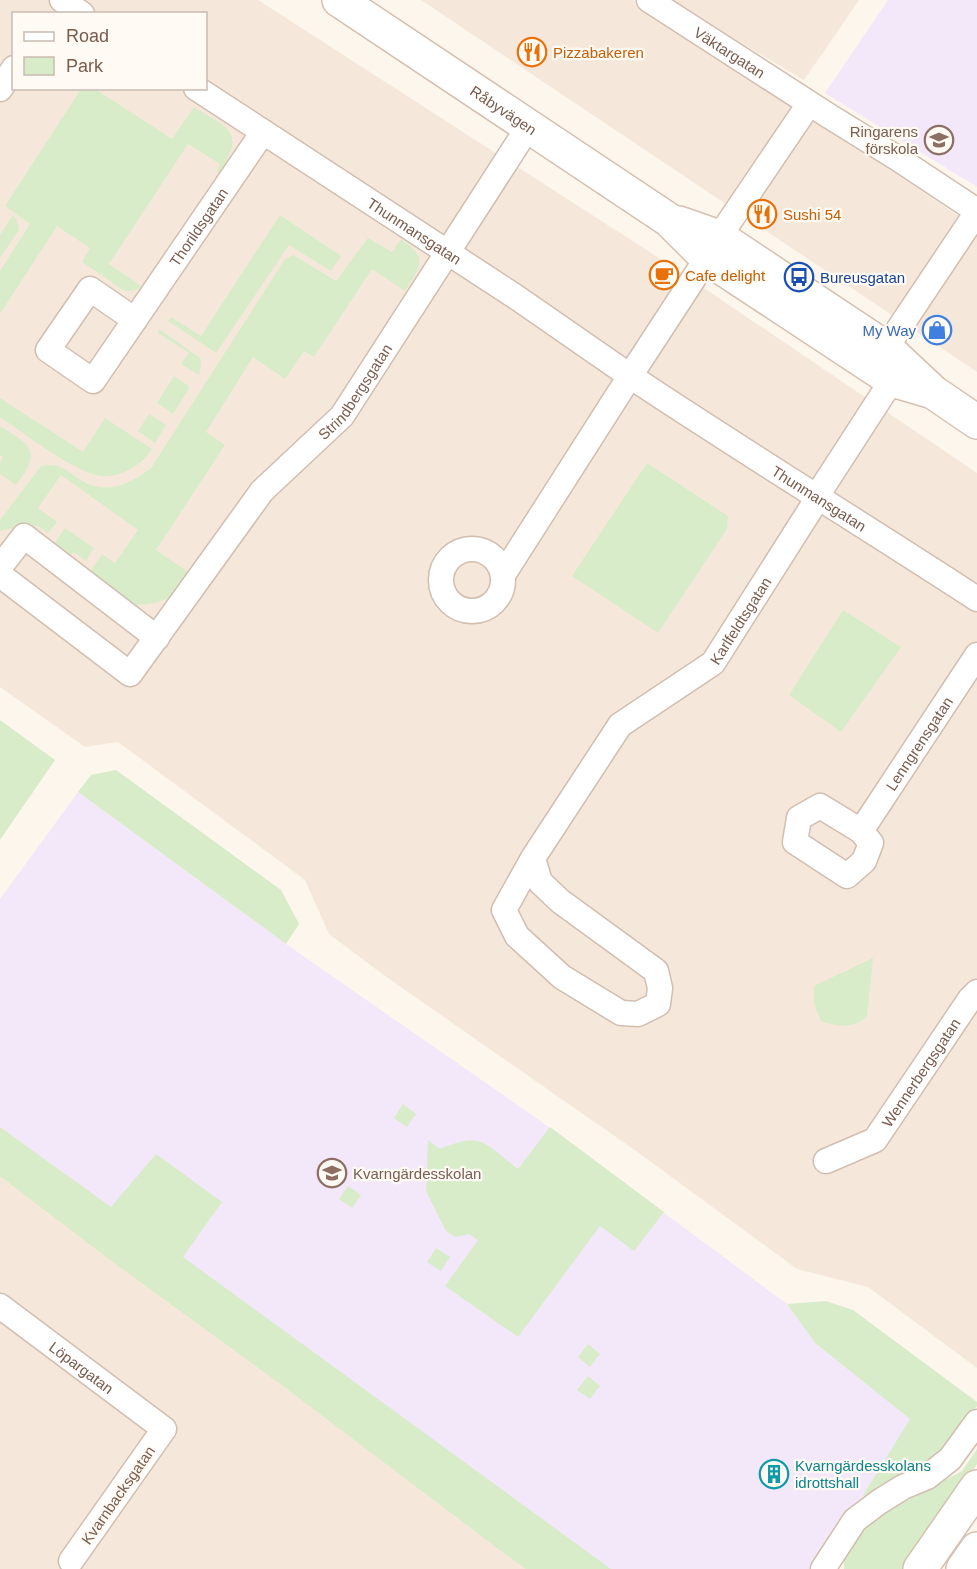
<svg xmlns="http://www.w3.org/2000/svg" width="977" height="1569" font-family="Helvetica,sans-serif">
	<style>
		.residential { fill: #f5e8da; fill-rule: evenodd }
		.education { fill: #f3e8fa }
		.green { fill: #d8ecc9 }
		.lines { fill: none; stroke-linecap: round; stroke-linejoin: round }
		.minor-casing { stroke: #d1beb0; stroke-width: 27 }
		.secondary-casing { stroke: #d6c0b0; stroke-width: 36 }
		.minor { stroke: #fff; stroke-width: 24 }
		.secondary { stroke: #fff; stroke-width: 33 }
		.labels { text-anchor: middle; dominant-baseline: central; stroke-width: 4.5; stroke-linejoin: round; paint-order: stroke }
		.food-label { font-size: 15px; fill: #c56008; stroke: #fffaf3; text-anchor: start }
		.street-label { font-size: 15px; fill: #7a5c4d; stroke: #fffaf3 }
		.education-label { font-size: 15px; fill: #785e54; stroke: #fffaf3; text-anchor: end }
		.transit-label { font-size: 15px; fill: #164399; stroke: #fffaf3; text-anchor: start }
		.shop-label { font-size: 15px; fill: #366cbe; stroke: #fffaf3; text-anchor: end }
		.culture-label { font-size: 15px; fill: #0d838f; stroke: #fffaf3; text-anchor: start }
	</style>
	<rect width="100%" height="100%" fill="#fdf6ec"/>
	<path class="residential" d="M0,0h258l415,267 304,206v895l-109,-81 -71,-18 -161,-118 -251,-175 -56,-42 -24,-54 -187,-138 -33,5 -85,-60zM14,14h192v74h-192z
		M421,0h212l190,123 154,106v143z
		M668,0h191l-55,80z
		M0,1149l564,420h-564z"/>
	<path class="education" d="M888,0h89v187l-152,-94z
		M78,792l208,152 253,176 248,184 28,39 96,76 -49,78 -53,72h-216l-593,-436v-234z"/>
	<path class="green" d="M81,89h14l77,50 22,-32c34,21 52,24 26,66l-3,-2 3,-7 -32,-20 -79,120 32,22c-5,5 -10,6 -18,4l-41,-28 8,-14 -33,-22 -57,88v-43l30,-47 -25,-18z
		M13,215l4,5 2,10 -19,28v-23z
		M280,215l61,41 -10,15 -42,-26 -73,108 -48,-32 3,-4 30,19z
		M368,238l24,14 9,-13c28,20 20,26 4,52l-33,-22 -58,88 -10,-6 -19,28 -32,-22 -47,75 19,13 -69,105 32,22c-18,28 -20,31 -53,33l-45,-33 12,-18 13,9 23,-33 -77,-55 -23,33 19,14 -9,11 -10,-7 -13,2 -8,-1 -17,4v-11l41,-54c24,-5 30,12 50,19 22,8 43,-4 60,-17l134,-209 8,-4 43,26z
		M159,329l41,29 1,7 -2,10 -18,-11 8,-11 -31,-20z
		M174,376l16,11 -17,27 -16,-11z
		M0,398l83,54 22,-34 47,31c-10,16 -32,29 -51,27 -28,-4 -77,-43 -101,-59z
		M149,414l17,11 -11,18 -17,-12z
		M0,426c32,20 42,25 16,59l-16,-11v-11l3,-6 -3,-2z
		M647,463l81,53 -1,13 -69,104 -86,-57z
		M65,528l29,20 -8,13 -12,-9 -4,3 -16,-11z
		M843,610l58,37 -60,85 -52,-37z
		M0,720l55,40 -55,80z
		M116,770l165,120 18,34 -13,20 -208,-152 13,-17z
		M873,958l-6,58c-14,13 -29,11 -46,5l-7,-17v-18z
		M403,1104l13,10 -9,13 -13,-9z
		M0,1127l111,80 45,-53 66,48 -39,55 428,312h-85l-21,-15 -226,-171 -173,-126 -106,-81z
		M550,1127l114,85 -30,39 -34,-25 -82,111 -73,-51 33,-46 -9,-6 -14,3 -9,-6 -20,-40 2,-51 12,9c43,-18 45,-5 78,20z
		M348,1186l13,9 -9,13 -13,-9z
		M436,1248l14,9 -9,14 -14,-9z
		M826,1301l27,9 124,92v4l-40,53 -37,17 -38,21 48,-78 -95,-76 -28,-39z
		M588,1344l12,10 -10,13 -12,-10z
		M588,1376l12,10 -10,13 -13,-9z
		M977,1449v15l-73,105h-60v-13l21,-31 15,-10 82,-44z"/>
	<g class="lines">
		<g class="minor-casing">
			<g id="minor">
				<path d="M62,0l20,14"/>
				<path id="s1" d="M649,0l180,116 68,42 80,53"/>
				<path id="s2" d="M196,88l320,209 114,79 -127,199"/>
				<path d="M0,89l14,-21"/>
				<path d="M719,237l90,-133"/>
				<path id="s3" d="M707,258l-77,118c114,76 232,148 347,223"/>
				<path id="s4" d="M135,320l-45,-31 -42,61 45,31 170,-249"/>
				<path d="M886,348l91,-136"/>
				<circle cx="472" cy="580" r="31"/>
				<path d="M0,567l24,-31 133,102"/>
				<path id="s5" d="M0,575l130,99 132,-183 80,-75 187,-290"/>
				<path d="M820,806l41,25 10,12 -7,18 -17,15 -52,-34 4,-24z"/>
				<path id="s6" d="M861,831l116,-176"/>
				<path id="s7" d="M533,858l7,24 20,19 96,70 4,17 -2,16 -20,10 -17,-1 -59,-36 -45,-41 -13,-26 29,-52 87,-133 93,-62 106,-167 5,-11 68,-105"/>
				<path id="s8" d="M826,1161l49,-21 95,-141 7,-7"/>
				<path id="s9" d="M0,1306l164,123 -93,132"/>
				<path d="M823,1569l32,-49 24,-18 24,-15 24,-10 23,-18 27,-37"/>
			</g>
		</g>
		<g class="secondary-casing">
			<g id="secondary">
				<path id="s10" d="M339,0l330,220 38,38 185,122 41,12"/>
				<path d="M679,223l40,14 167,111 47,44 44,30"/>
				<path d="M920,1569l57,-82"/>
				<path d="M963,1569l14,-20"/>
			</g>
		</g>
		<use href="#minor" class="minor"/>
		<use href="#secondary" class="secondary"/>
	</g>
	<defs>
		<g id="restaurant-ring" transform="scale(1.5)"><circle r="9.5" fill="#fffaf3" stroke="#e8710a" stroke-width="1.5"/><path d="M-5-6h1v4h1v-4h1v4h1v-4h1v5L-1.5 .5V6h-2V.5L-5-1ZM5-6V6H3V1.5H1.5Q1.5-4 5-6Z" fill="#e8710a"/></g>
		<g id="school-ring" transform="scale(1.5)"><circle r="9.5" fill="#fffaf3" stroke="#8d6e63" stroke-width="1.5"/><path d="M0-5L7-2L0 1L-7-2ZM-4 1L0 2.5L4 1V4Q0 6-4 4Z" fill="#8d6e63"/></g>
		<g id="cafe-ring" transform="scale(1.5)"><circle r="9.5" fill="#fffaf3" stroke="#e8710a" stroke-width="1.5"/><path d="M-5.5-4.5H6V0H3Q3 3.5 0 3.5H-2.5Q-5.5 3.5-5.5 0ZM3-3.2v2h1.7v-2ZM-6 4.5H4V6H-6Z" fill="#e8710a"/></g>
		<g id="bus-ring" transform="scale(1.5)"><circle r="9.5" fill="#fffaf3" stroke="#1a4fb4" stroke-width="1.5"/><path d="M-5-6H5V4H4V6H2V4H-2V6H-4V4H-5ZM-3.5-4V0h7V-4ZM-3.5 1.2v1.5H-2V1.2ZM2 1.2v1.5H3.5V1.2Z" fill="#1a4fb4"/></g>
		<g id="shop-ring" transform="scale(1.5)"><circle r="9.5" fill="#fffaf3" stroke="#3f7fe0" stroke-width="1.5"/><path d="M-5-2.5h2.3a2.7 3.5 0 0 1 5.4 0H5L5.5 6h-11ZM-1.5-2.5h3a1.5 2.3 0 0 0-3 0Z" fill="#3f7fe0"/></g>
		<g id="building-ring" transform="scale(1.5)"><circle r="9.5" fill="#fffaf3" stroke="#0f9aa8" stroke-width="1.5"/><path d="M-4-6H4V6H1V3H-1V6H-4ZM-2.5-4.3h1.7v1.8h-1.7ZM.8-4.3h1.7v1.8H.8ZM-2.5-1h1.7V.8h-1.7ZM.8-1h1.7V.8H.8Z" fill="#0f9aa8"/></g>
	</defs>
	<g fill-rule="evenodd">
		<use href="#restaurant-ring" x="532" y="52"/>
		<use href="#school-ring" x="939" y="140"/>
		<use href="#restaurant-ring" x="762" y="214"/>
		<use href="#cafe-ring" x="664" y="275"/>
		<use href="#bus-ring" x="799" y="277"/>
		<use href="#shop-ring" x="937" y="330"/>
		<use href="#school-ring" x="332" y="1173"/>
		<use href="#building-ring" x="774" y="1474"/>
	</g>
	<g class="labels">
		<g class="food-label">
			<text x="553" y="52">Pizzabakeren</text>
			<text x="783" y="214">Sushi 54</text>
			<text x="685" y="275">Cafe delight</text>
		</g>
		<g class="street-label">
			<text stroke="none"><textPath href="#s1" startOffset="96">Väktargatan</textPath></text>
			<text stroke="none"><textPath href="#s10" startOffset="198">Råbyvägen</textPath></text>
			<text stroke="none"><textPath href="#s4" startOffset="370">Thorildsgatan</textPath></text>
			<text stroke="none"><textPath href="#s2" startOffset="261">Thunmansgatan</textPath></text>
			<text stroke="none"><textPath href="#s5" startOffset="526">Strindbergsgatan</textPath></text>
			<text stroke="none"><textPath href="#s3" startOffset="366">Thunmansgatan</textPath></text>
			<text stroke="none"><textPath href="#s7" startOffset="784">Karlfeldtsgatan</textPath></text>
			<text stroke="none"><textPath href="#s6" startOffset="105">Lenngrensgatan</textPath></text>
			<text stroke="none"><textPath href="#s8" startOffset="135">Wennerbergsgatan</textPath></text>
			<text stroke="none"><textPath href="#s9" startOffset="102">Löpargatan</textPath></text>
			<text transform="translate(118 1495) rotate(-55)">Kvarnbacksgatan</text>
		</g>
		<g class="education-label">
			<text x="918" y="131">Ringarens<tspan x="918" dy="17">förskola</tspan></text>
			<text x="353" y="1173" text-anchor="start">Kvarngärdesskolan</text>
		</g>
		<g class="transit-label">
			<text x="820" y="277">Bureusgatan</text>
		</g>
		<g class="shop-label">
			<text x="916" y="330">My Way</text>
		</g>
		<g class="culture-label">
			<text x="795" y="1465">Kvarngärdesskolans<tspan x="795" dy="17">idrottshall</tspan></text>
		</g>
	</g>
	<rect x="12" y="12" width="195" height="78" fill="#fffaf3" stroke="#cabbb1" stroke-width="1.5"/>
	<rect x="24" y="32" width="30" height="9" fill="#ffffff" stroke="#cabbb1" stroke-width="1.5"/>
	<text x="66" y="42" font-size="18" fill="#7a5c4d">Road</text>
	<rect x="24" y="57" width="30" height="18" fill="#d8ecc9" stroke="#cabbb1" stroke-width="1.5"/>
	<text x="66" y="72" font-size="18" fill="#7a5c4d">Park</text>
</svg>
